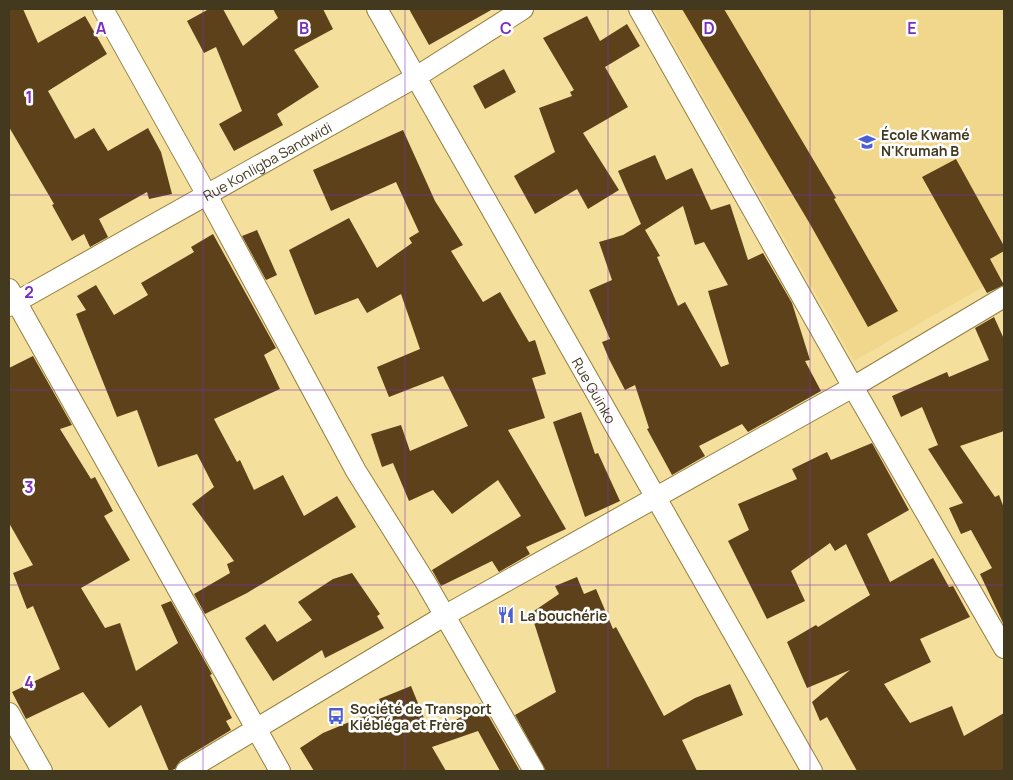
<svg xmlns="http://www.w3.org/2000/svg" width="1013" height="780" font-family="Manrope,sans-serif">
	<style>
		.built { fill: #f0d78c }
		.building { fill: #5d411b; fill-rule: evenodd }
		.lines { fill: none; stroke-linecap: round; stroke-linejoin: round }
		.street-casing { stroke: #947f3e; stroke-width: 22 }
		.street { stroke: #fff; stroke-width: 20 }
		.grid { fill: none; stroke: #7b2cbf; stroke-width: 1; stroke-opacity: 0.55 }
		.labels { text-anchor: middle; dominant-baseline: central; stroke-width: 5; stroke-linejoin: round; paint-order: stroke }
		.poi-label { font-size: 14px; font-weight: bold; fill: #42391e; stroke: #fff; text-anchor: start }
		.street-label { font-size: 14px; fill: #42391e; stroke: #fff }
		.grid-label { font-size: 16px; text-anchor: middle; font-weight: bold; fill: #7b2cbf; stroke: #fff; stroke-width: 5; stroke-linejoin: round; paint-order: stroke }
	</style>
	<rect width="100%" height="100%" fill="#f5df9c"/>
	<path class="built" d="M654,9h350v266l-150,86z"/>
	<path class="building" d="M9,9h14l15,34 47,-27 22,38 -59,37 27,48 19,-11 14,23 40,-23 13,24 11,42 -23,5 -2,-7 -48,27 9,18 -18,10 -6,-13 -12,7 -20,-36 2,-1 -45,-77z
		M209,9h14l20,37 35,-28 -5,-9h50l10,20 -39,21 25,37 -42,27 6,11 -49,26 -15,-27 23,-13 -26,-64 -12,6 -17,-32z
		M409,9h84l-64,36z
		M682,9h42l112,189 -2,1 64,112 -30,16 -58,-103z
		M587,16l13,25 27,-17 13,22 -35,21 23,40 -45,26 36,57 -31,19 -11,-20 -42,25 -21,-38 41,-24 -16,-44 33,-12 -2,-4 4,-2 -31,-52z
		M504,69l12,23 -31,17 -12,-23z
		M403,130l32,71 28,44 -12,6 32,51 17,-10 29,50 6,-2 11,34 -14,4 13,40 -37,12 58,99 -40,18 4,7 -31,18 -7,-11 -51,25 -9,-16 89,-54 -23,-36 -46,34 -19,-24 -24,11 -16,-38 -11,4 -11,-33 30,-9 9,26 58,-25 -25,-50 -54,21 -12,-30 43,-18 -19,-55 -34,19 -9,-15 -43,17 -26,-65 60,-32 28,50 35,-25 -3,-5 10,-6 -23,-50 -65,29 -18,-41z
		M655,155l11,25 26,-12 19,42 19,-6 18,56 15,-7 29,50 18,57 -5,1 16,30 -73,41 -6,-8 -43,22 6,10 -33,19 -25,-46 2,-1 -14,-43 -10,5 -16,-31 -7,-17 8,-3 -21,-49 23,-10 -13,-38 24,-7 18,-11 -23,-53zM683,206l12,39 9,-3 24,43 -20,6 21,73 -8,3 -36,-65 -7,4 -21,-49 3,-1 -15,-26z
		M956,159l48,87v5l-14,8 14,26 -17,8 -65,-116z
		M257,230l20,45 -11,5 -24,-44z
		M213,234l63,114 -12,7 16,34 -66,30 23,43 3,-2 14,30 29,-15 21,41 33,-20 19,31 -109,66 -42,21 -11,-20 36,-21 -3,-9 7,-3 -42,-57 22,-17 -17,-33 -39,13 -21,-57 -20,7 -41,-103 10,-4 -9,-14 19,-11 18,30 34,-20 -7,-12 53,-31 -3,-5z
		M994,317l10,22v92l-44,15 35,51 4,-2 5,13v117l-24,-51 12,-6 -21,-38 -10,4 -12,-26 14,-5 -35,-54 10,-4 -16,-38 -21,10 -9,-21 55,-24 2,5 40,-17 -14,-32z
		M33,356l39,69 -12,4 31,50 4,-2 18,34 -9,5 26,44 -49,28 24,40 15,-5 16,48 42,-28 -17,-38 10,-4 41,73 -2,1 22,43 -6,3 5,9 -51,31 -5,8 -6,2 -28,-66 -32,23 -26,-36 -57,27 -14,-27 48,-23 -27,-63 -6,3 -14,-36 20,-8 -24,-42v-155z
		M581,412l14,42 3,-1 22,48 -35,16 -32,-95z
		M872,443l37,67 -42,24 23,48 43,-24 16,29 4,-1 17,31 -50,22 11,23 -47,22 26,39 42,-17 12,30 40,-23v58h-147l-30,-54 -7,4 -8,-19 38,-32 -43,18 -20,-46 29,-17 2,2 52,-32 -24,-51 -11,7 -5,-8 -39,28 14,30 -38,18 -39,-78 21,-11 -11,-26 59,-25 -5,-10 35,-17 4,8z
		M352,573l28,41 -3,2 7,12 -59,30 -3,-8 -49,31 -28,-43 20,-14 12,18 35,-22 -14,-18 35,-23z
		M577,577l7,17 12,-5 17,40 3,-2 48,89 31,-18 35,-14 13,31 -61,25 15,31h-151l-31,-56 41,-23 -25,-79 28,-19 -4,-8z
		M411,686l19,47 39,-20 -2,-4 14,-6 39,68h-20l-22,-40 -46,16 14,24h-132l-14,-23 23,-15 60,-25 -4,-9z"/>
	<g class="lines">
		<g class="street-casing">
			<g id="street">
				<path d="M103,9l104,186 149,276 70,112 108,188"/>
				<path id="s1" d="M377,9l435,762"/>
				<path d="M639,9l214,378 151,261"/>
				<path d="M9,289l271,482"/>
				<path id="s2" d="M9,306l407,-229 107,-68"/>
				<path d="M9,713l33,58"/>
				<path d="M186,771l258,-155 409,-229 151,-90"/>
			</g>
		</g>
		<use href="#street" class="street"/>
	</g>
	<path class="grid" d="M203,9v762M405,9v762M608,9v762M810,9v762M9,195h995M9,390h995M9,585h995"/>
	<defs>
		<g id="school-bare" transform="scale(1.35)"><path d="M0-5L7-2L0 1L-7-2ZM-4 1L0 2.5L4 1V4Q0 6-4 4Z" fill="#4b5ed3" stroke="#fff" stroke-width="2.5" paint-order="stroke"/></g>
		<g id="restaurant-bare" transform="scale(1.35)"><path d="M-5-6h1v4h1v-4h1v4h1v-4h1v5L-1.5 .5V6h-2V.5L-5-1ZM5-6V6H3V1.5H1.5Q1.5-4 5-6Z" fill="#4b5ed3" stroke="#fff" stroke-width="2.5" paint-order="stroke"/></g>
		<g id="bus-bare" transform="scale(1.35)"><path d="M-5-6H5V4H4V6H2V4H-2V6H-4V4H-5ZM-3.5-4V0h7V-4ZM-3.5 1.2v1.5H-2V1.2ZM2 1.2v1.5H3.5V1.2Z" fill="#4b5ed3" stroke="#fff" stroke-width="2.5" paint-order="stroke"/></g>
	</defs>
	<g fill-rule="evenodd">
		<use href="#school-bare" x="867" y="142"/>
		<use href="#restaurant-bare" x="506" y="615"/>
		<use href="#bus-bare" x="336" y="716"/>
	</g>
	<g class="labels">
		<g class="poi-label">
			<text x="881" y="134">École Kwamé<tspan x="881" dy="16">N'Krumah B</tspan></text>
			<text x="520" y="615">La bouchérie</text>
			<text x="350" y="708">Société de Transport<tspan x="350" dy="16">Kiébléga et Frère</tspan></text>
		</g>
		<g class="street-label">
			<text stroke="none"><textPath href="#s2" startOffset="296">Rue Konligba Sandwidi</textPath></text>
			<text stroke="none"><textPath href="#s1" startOffset="439">Rue Guinko</textPath></text>
		</g>
	</g>
	<g class="grid-label">
		<text x="101" y="34">A</text>
		<text x="304" y="34">B</text>
		<text x="506" y="34">C</text>
		<text x="709" y="34">D</text>
		<text x="912" y="34">E</text>
		<text x="29" y="103">1</text>
		<text x="29" y="298">2</text>
		<text x="29" y="493">3</text>
		<text x="29" y="688">4</text>
	</g>
	<rect width="1013" height="780" fill="none" stroke="#42391e" stroke-width="20"/>
</svg>
